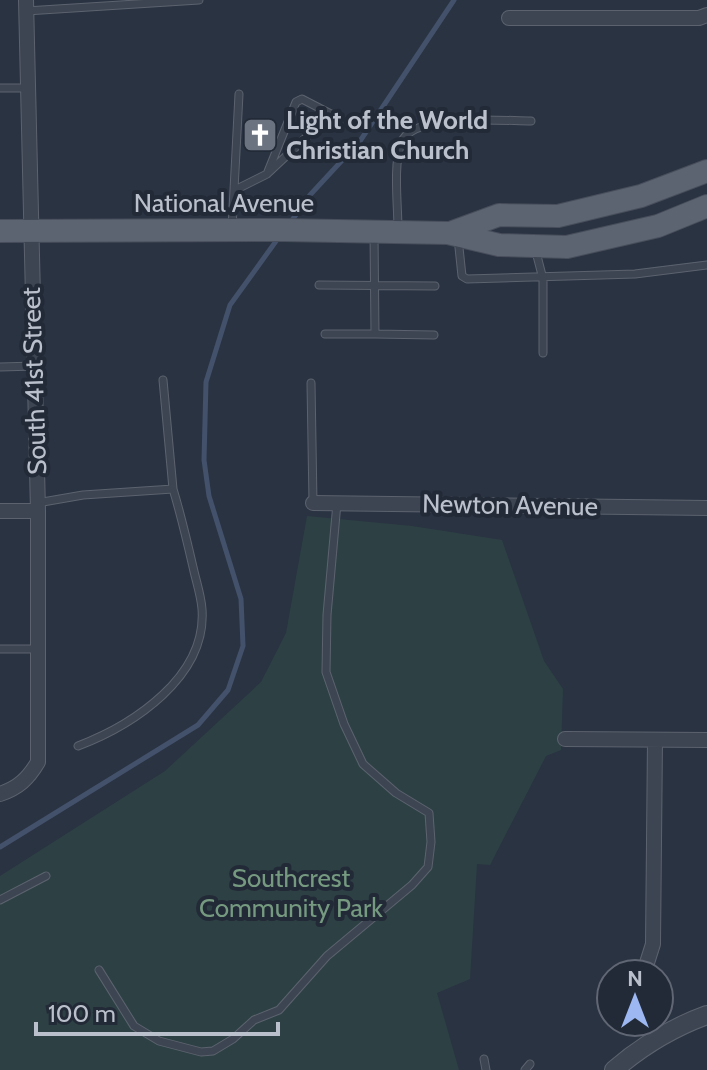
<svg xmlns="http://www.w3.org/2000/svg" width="707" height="1070" font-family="Cabin,sans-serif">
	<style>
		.green { fill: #2d4144 }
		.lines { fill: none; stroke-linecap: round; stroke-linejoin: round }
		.stream { stroke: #43516b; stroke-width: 5 }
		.service-casing { stroke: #5c636f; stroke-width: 9 }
		.minor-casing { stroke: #5c636f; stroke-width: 16 }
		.tertiary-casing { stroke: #5c636f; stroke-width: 20 }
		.primary-casing { stroke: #484e5b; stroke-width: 24 }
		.service { stroke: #3e4552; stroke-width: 7 }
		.minor { stroke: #3e4552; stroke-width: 14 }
		.tertiary { stroke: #3e4552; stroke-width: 18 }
		.primary { stroke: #5c6472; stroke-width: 22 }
		.labels { text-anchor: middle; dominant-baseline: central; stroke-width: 8; stroke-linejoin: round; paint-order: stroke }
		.poi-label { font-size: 26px; font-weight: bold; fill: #bbc1cc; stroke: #232a37; text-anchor: start }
		.street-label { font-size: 26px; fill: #bbc1cc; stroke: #232a37 }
		.park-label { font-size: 26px; fill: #759a80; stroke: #232a37 }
	</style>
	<rect width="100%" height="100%" fill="#2a3342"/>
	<path class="green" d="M307,516l105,10 90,14 42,121 19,28 -2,61 -15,6 -56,109 -13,-1 -7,115 -33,14 22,77h-459v-194l165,-105 96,-89 25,-49z"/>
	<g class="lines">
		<path class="stream" d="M290,223l20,-28 50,-54 94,-141
			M0,847l198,-122 30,-35 15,-44 -2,-47 -32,-103 -5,-36 2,-78 24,-77 49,-68"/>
		<g class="service-casing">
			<path id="service" d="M26,11l173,-11
				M0,88h27
				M235,190l32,-16 29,-72 6,-3 29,15 -64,60
				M232,228l7,-134
				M398,230c0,-25 -5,-64 3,-87 11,-31 102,-22 130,-22
				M458,238l4,38 5,3 168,-5 72,-9
				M535,248l8,31v74
				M319,285l116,1
				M325,334h50l-1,-100
				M375,334l59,1
				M0,367l35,-1
				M311,383l2,120
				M37,503l46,-8 90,-6 -10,-109
				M0,649h38
				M78,746c55,-21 129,-69 124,-137 -1,-14 -6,-28 -9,-42 -6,-26 -12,-52 -20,-78
				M0,900l46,-24
				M99,970l35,56 25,15 42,11 12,-1 20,-12 21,-19 25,-10 48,-54 85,-71 16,-18 3,-25 -2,-29 -33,-20 -33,-29 -19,-40 -18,-52 1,-57 10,-112
				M484,1059l2,11
				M525,1070l5,-6"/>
		</g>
		<g class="minor-casing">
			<path id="minor" d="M509,18h190l8,-3
				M313,503l394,5
				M0,511h38
				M565,739l142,1
				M0,794c18,-6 28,-15 38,-32v-251l-12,-511
				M646,966l7,-22 2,-204"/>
		</g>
		<g class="tertiary-casing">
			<path id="tertiary" d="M614,1070c29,-25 57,-42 93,-55"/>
		</g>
		<g class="primary-casing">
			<path id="primary" d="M0,231l283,-1 165,3 51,12 68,2 91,-21 49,-20
				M450,233l49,-18 59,1 83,-20 66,-25"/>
		</g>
		<use href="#service" class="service"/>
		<use href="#minor" class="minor"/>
		<use href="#tertiary" class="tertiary"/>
		<use href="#primary" class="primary"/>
	</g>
	<defs>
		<g id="church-square" transform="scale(1.8)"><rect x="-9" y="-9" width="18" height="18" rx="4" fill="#6b7280" stroke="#232a37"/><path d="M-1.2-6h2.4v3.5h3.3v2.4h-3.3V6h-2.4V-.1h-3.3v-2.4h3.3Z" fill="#fff"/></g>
	</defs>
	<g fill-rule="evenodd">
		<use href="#church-square" x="260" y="135"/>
	</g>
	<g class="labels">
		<g class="poi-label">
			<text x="286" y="120">Light of the World<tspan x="286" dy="30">Christian Church</tspan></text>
		</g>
		<g class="street-label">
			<text x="224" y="203">National Avenue</text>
			<text transform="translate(34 381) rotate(-92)">South 41st Street</text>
			<text transform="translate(510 505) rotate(1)">Newton Avenue</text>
		</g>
		<g class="park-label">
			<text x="291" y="878">Southcrest<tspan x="291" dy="30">Community Park</tspan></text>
		</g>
	</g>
	<g transform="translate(635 998)"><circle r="38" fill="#232a37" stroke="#606673" stroke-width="2"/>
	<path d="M0-6L14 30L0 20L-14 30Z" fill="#9cb7f1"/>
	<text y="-12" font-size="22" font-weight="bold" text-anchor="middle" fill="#bbc1cc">N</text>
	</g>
	<path d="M36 1022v12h242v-12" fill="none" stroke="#bbc1cc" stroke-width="4"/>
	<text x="48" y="1022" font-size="24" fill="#bbc1cc" stroke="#232a37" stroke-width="6" paint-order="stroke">100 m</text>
</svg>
